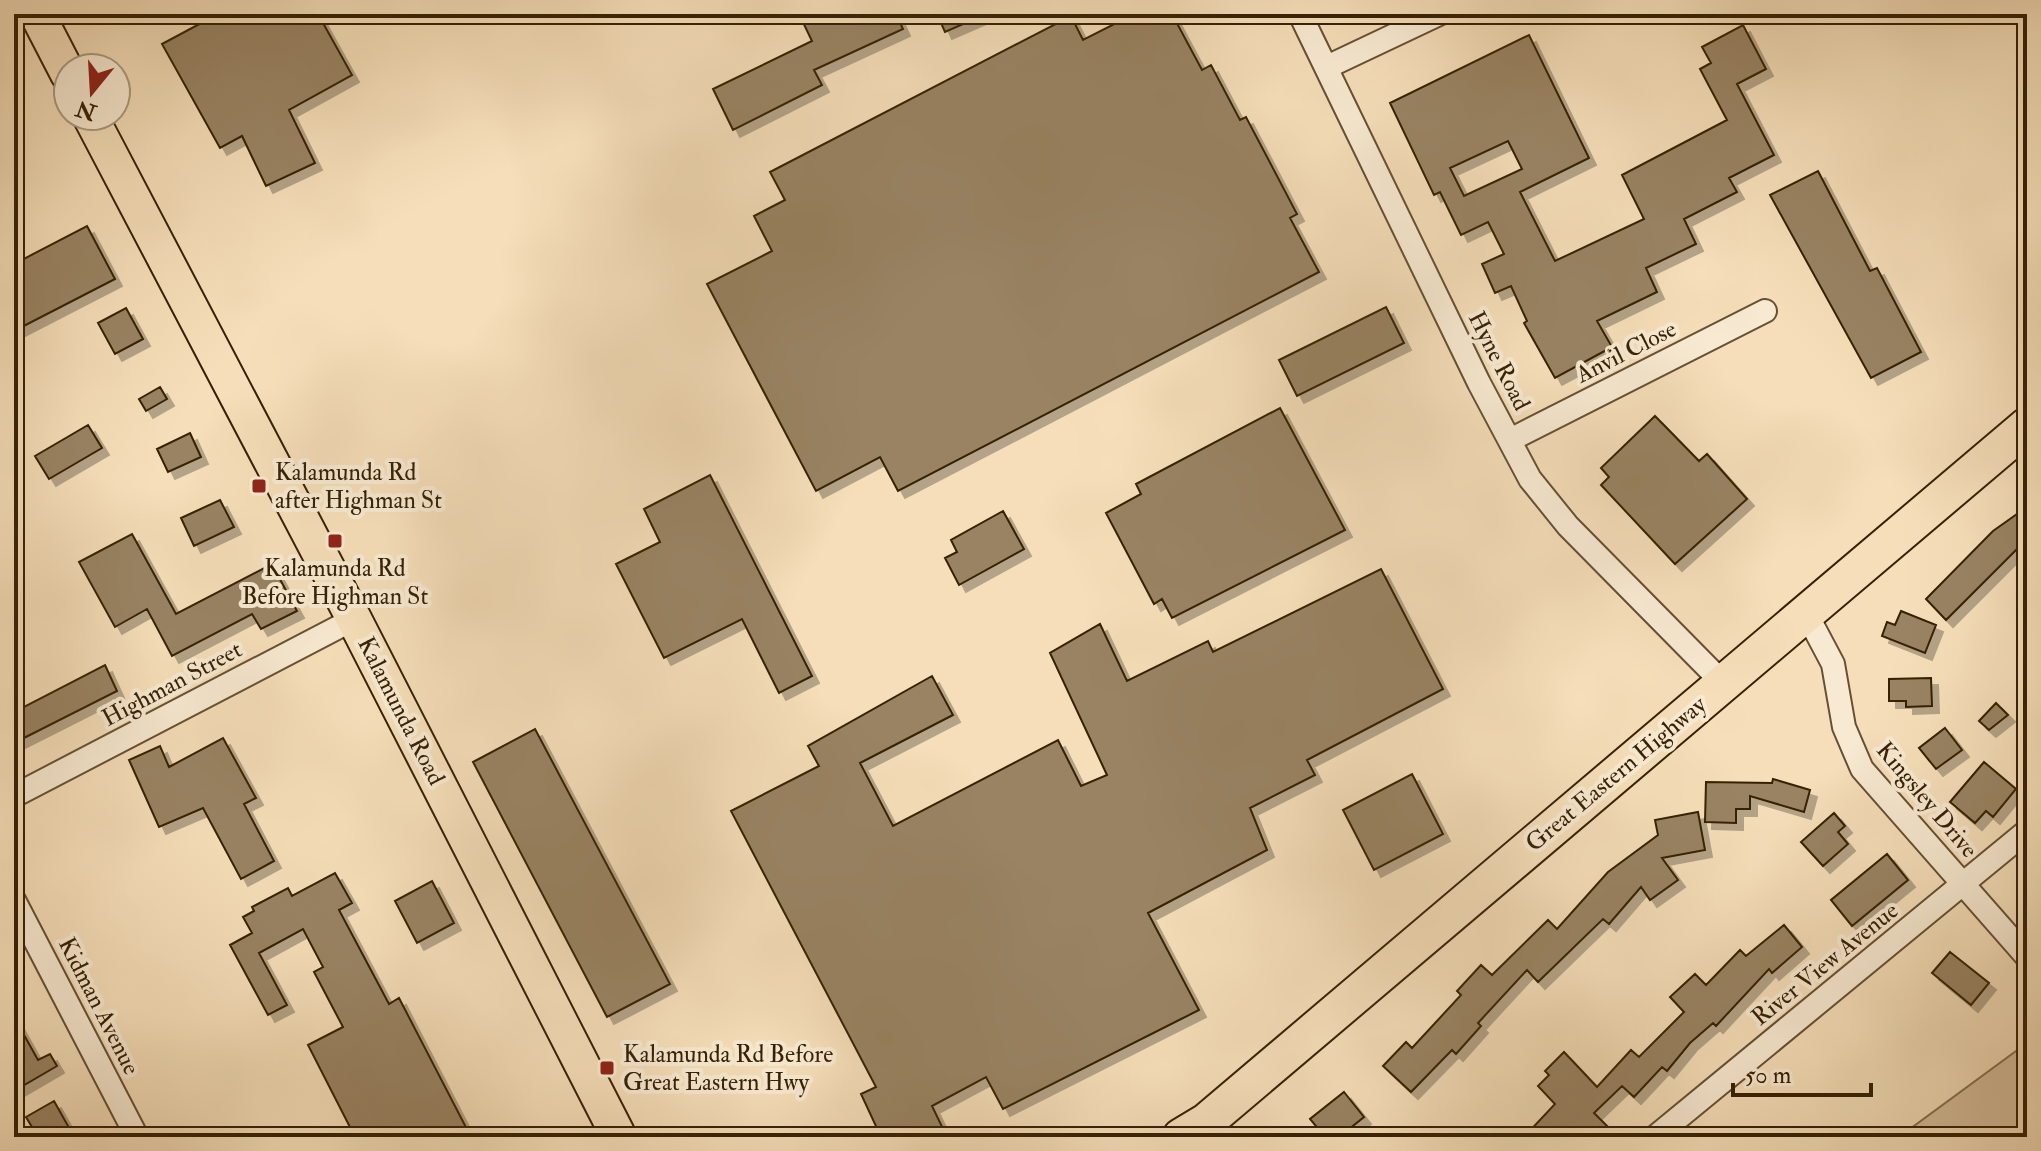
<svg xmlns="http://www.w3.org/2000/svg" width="2041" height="1151" font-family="'IM FELL Double Pica',serif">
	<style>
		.green { fill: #d5be9b; stroke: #867050; stroke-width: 2 }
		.building { fill: #998363; stroke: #362106; stroke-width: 2; fill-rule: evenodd; filter: url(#shadow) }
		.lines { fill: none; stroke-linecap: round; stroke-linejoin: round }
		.minor-casing { stroke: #665033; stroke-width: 26 }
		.primary-casing { stroke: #362106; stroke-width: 38 }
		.trunk-casing { stroke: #362106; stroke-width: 40 }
		.minor { stroke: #f8ead2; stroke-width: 22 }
		.primary { stroke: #f5deb9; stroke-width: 34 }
		.trunk { stroke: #f5deb9; stroke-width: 36 }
		.poi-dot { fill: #8f2418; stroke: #f8ead2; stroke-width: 3 }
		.labels { text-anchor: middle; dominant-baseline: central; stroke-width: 8; stroke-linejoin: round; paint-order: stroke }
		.street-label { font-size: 24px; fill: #362106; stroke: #f8ead2 }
		.poi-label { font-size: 24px; fill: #362106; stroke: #f8ead2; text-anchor: start }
	</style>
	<defs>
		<filter id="shadow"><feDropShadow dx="7" dy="7" stdDeviation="0" flood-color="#0004"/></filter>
	</defs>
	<rect width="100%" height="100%" fill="#f5deb9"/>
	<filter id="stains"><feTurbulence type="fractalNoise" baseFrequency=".0025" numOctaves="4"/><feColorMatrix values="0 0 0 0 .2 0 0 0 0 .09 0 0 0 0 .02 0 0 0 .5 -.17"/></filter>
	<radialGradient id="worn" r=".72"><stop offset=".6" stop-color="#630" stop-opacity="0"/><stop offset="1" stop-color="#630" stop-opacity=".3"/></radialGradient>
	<path class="green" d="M2027,1043v94h-128z"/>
	<path class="building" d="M218,14h100l34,61 -63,35 26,53 -49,23 -24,-50 -22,12 -58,-104z
		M799,14h97l7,15 -89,41 8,15 -89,45 -20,-41 99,-48z
		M937,14h49l-41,18z
		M1134,14h38l30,56 9,-5 29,55 6,-3 51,97 -7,4 29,54 -421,219 -18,-34 -64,34 -109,-207 65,-33 -18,-35 31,-16 -15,-28 301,-156 12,24z
		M1743,25l23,44 -29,15 37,71 -45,23 8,14 -53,27 12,25 -50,24 11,24 -60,29 15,26 -57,31 -31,-55 3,-2 -16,-35 -16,7 -13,-29 22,-10 -16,-32 -27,13 -21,-43 -6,3 -44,-92 139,-68 60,123 -69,34 35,69 89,-42 -22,-44 105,-55 -27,-51 11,-6 -9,-16zM1508,141l14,28 -58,27 -14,-28z
		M1818,171l52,100 7,-3 44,84 -50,26 -101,-183z
		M87,226l28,53 -101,52v-67z
		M1386,307l18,36 -107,53 -18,-36z
		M126,308l17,31 -28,15 -17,-31z
		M160,387l7,12 -21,12 -7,-12z
		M1280,408l65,122 -173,88 -10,-19 -8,5 -48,-91 35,-19 -5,-10z
		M1655,416l44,45 8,-7 40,45 -72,65 -74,-79 8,-8 -8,-9z
		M88,425l14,23 -53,31 -14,-23z
		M190,433l11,24 -33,15 -11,-23z
		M710,475l102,201 -33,17 -37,-74 -78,39 -48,-94 44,-22 -16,-33z
		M220,500l14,27 -40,19 -13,-28z
		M2027,507v32l-81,81 -20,-21 67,-68z
		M1003,511l21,38 -65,36 -14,-27 12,-6 -6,-12z
		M132,534l44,80 96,-50 25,47 -36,18 -9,-15 -80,42 -25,-47 -32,18 -36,-65z
		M1381,569l62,120 -136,71 8,15 -65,33 17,42 -119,63 51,97 -196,99 -17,-32 -54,29 15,31h-66l-20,-43 15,-7 -145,-276 88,-45 -11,-20 124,-70 21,39 -93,48 33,63 165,-86 23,46 26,-11 -57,-122 50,-29 27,57 81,-40 5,11z
		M1901,611l35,14 -11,28 -43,-17 5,-14 8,3z
		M105,665l12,26 -103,52v-31z
		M1931,678l1,28 -26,1v-6h-17v-22z
		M1996,703l12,12 -19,15 -10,-9z
		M1945,728l17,22 -26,19 -17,-21z
		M535,729l135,255 -63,33 -134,-255z
		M223,738l33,60 -12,6 30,57 -33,18 -38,-71 -44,19 -30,-67 31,-14 9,21z
		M1984,762l32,27 -23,28 -7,-6 -11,12 -25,-21z
		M1412,774l31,60 -69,36 -31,-60z
		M1773,779l37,11 -6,22 -54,-16v13h-14v14l-31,-1 1,-40 66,1z
		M1698,812l7,38 -43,8 16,22 -28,20 -9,-13 -32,37 -6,-5 -65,63 -11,-12 -49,53 3,3 -25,28 -4,-4 -41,42 -28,-26 23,-24 6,6 49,-53 -4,-4 24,-26 11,10 56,-55 9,9 51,-57 50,-37 -3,-15z
		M1834,813l11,13 -7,6 10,12 -25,22 -22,-24z
		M1887,854l21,26 -56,46 -21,-26z
		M335,873l17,30 -13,7 50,94 10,-6 72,139h-116l-47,-92 35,-18 -29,-55 9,-5 -20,-38 -44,24 28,52 -19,10 -38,-70 22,-12 -9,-16 11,-6 -2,-4 36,-19 4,8z
		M432,881l22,42 -37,20 -22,-42z
		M1784,925l18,22 -30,26 -3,-4 -53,57 -3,-3 -23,20 -23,28 -5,-4 -28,30 -12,-11 -28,27 14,14 -11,10h-73l31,-33 -17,-18 11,-11 -4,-4 19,-19 33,35 34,-37 8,7 45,-45 -14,-15 25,-23 11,11 34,-35 6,6z
		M1950,952l39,31 -18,22 -39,-32z
		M14,1017l24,43 12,-6 7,12 -43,25z
		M1344,1092l20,25 -25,20h-14l-15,-18z
		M54,1101l18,32 -7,4h-27l-12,-20z"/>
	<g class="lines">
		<g class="minor-casing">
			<path id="minor" d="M1300,14l179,369 51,96 38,47 155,157
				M1327,67l112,-53
				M1510,440l255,-129
				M1806,613l27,51 11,63 18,42 165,188
				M14,796l340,-177
				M14,900l123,237
				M1655,1137l372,-306"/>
		</g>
		<g class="primary-casing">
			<path id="primary" d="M37,14l31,60
				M90,116l264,503 265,518"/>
		</g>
		<g class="trunk-casing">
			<path id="trunk" d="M1181,1137l25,-15 821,-696"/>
		</g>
		<use href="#minor" class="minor"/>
		<use href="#primary" class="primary"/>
		<use href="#trunk" class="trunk"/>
	</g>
	<g class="poi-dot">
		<rect x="251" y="478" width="16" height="16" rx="4"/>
		<rect x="327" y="533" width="16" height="16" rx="4"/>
		<rect x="599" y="1060" width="16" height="16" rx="4"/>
	</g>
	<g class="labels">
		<g class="street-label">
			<text transform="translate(1626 352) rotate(-27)">Anvil Close</text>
			<text transform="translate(1499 361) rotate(63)">Hyne Road</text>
			<text transform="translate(172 684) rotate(-28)">Highman Street</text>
			<text transform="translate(401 711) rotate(63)">Kalamunda Road</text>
			<text transform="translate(1616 774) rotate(-40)">Great Eastern Highway</text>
			<text transform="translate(1927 800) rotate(50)">Kingsley Drive</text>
			<text transform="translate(1825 964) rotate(-39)">River View Avenue</text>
			<text transform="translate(99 1006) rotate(63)">Kidman Avenue</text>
		</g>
		<g class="poi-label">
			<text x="275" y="472">Kalamunda Rd<tspan x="275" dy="28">after Highman St</tspan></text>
			<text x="335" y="568" text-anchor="middle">Kalamunda Rd<tspan x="335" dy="28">Before Highman St</tspan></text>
			<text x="623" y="1054">Kalamunda Rd Before<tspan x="623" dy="28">Great Eastern Hwy</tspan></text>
		</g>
	</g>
	<rect width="2041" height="1151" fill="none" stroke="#f5deb9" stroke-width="48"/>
	<rect x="16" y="16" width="2009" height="1119" fill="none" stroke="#362106" stroke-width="4"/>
	<rect x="24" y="24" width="1993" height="1103" fill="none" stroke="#362106" stroke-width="2"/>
	<g transform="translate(92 92) rotate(198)"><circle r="38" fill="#f8ead2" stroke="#aa9a80" stroke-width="2"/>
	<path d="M0-6L14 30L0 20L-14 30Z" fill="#8f2418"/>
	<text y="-12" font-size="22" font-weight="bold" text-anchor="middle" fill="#362106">N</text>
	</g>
	<path d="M1733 1083v12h138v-12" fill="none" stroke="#362106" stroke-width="4"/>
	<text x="1745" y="1083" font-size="24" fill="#362106" stroke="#f8ead2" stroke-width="6" paint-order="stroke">50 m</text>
	<rect width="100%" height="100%" filter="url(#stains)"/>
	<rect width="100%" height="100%" fill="url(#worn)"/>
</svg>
